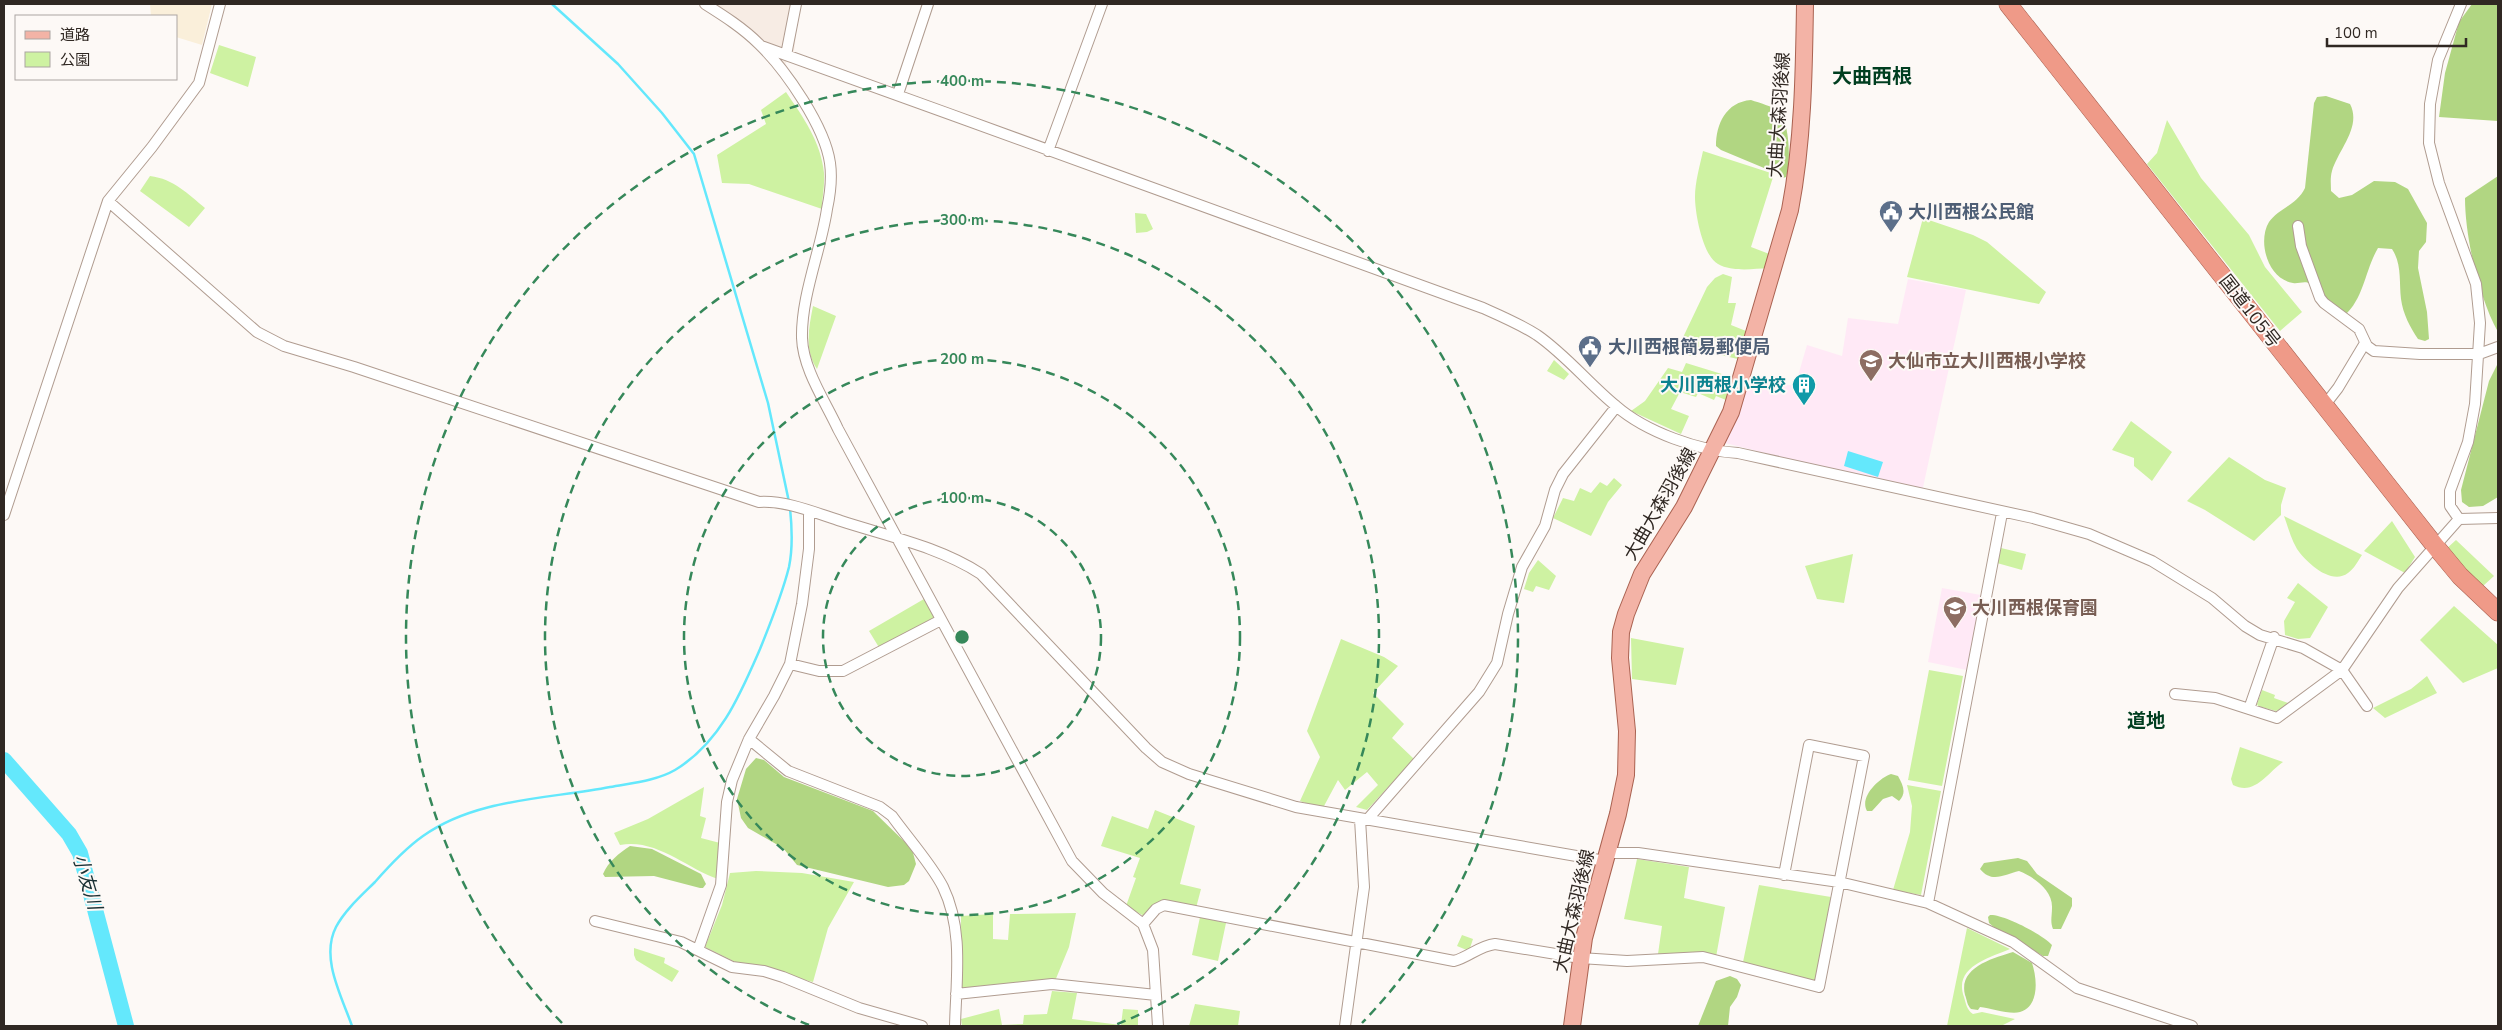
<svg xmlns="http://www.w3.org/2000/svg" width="2502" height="1030" font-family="'Nunito Sans','Noto Sans JP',sans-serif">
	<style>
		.commercial { fill: #faefda }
		.built { fill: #f7ece4 }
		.education { fill: #ffe9f6 }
		.green { fill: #cef2a2 }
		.forest { fill: #b1d682 }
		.water { fill: #64e8fc }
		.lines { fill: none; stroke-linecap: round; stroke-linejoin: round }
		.stream { stroke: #64e8fc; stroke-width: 2.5 }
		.river { stroke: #64e8fc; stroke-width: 16 }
		.minor-casing { stroke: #b09c90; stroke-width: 12 }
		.primary-casing { stroke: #aa6251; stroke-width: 18 }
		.trunk-casing { stroke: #aa6251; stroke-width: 19 }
		.minor { stroke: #fff; stroke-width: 10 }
		.primary { stroke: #f3b3a6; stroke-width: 16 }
		.trunk { stroke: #ef9a88; stroke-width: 18 }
		.ring { fill: none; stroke: #36885a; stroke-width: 2.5; stroke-dasharray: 9 6 }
		.labels { text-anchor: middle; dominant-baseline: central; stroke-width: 4; stroke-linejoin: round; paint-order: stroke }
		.street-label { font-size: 18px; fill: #302823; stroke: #fdf9f6 }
		.service-label { font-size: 18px; font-weight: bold; fill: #4e5e75; stroke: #fdf9f6; text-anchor: start }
		.education-label { font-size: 18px; font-weight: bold; fill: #785e54; stroke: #fdf9f6; text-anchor: start }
		.culture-label { font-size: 18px; font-weight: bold; fill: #0d838f; stroke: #fdf9f6; text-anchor: end }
		.neighbourhood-label { font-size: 19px; font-weight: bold; fill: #003e20; stroke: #fdf9f6 }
		.water-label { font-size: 19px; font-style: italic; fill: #1c3336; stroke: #fdf9f6 }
		.quarter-label { font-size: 20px; font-weight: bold; fill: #003e20; stroke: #fdf9f6 }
		.centre { fill: #36885a; stroke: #fdf9f6; stroke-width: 2.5 }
		.ring-label { font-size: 15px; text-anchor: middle; font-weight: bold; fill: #36885a; stroke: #fdf9f6; stroke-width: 4; stroke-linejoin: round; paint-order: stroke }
	</style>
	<rect width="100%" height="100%" fill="#fdf9f6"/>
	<path class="commercial" d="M150,4h62l-10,41 -26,-8v-21h-25z"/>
	<path class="built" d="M713,4h89l-4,12 -4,36 -9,12 -42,-40z"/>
	<path class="education" d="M1908,279l58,11 -44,202 -197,-49 25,-65 45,8 12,-41 35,11 6,-38 50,6z
		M1942,588l39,7 -14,75 -39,-8z"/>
	<path class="green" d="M219,45l37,12 -8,30 -38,-14z
		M786,92c17,25 35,50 38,81 1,12 -2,24 -2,36l-73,-25 -27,-1 -5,-28 49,-31 -5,-14z
		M2167,120l34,58 48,57 16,32 37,45 -22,19 -133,-167 10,-11z
		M1703,151l71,23 -23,73 21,8 -4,13c-15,1 -36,4 -50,-4 -15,-8 -23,-50 -23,-67 0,-15 5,-32 8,-46z
		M150,176c24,3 38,18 55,32l-16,19 -49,-36z
		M1135,213l11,1 7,15 -6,3 -11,1z
		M1923,218l50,17 14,7 59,50 -7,12 -132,-27z
		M1723,274l9,3 -4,26h8l-5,22 20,8 -9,27 -43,-10 -3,7 -20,-5 31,-65 8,-9z
		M813,306l23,10 -19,53c-13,-19 -8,-42 -4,-63z
		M1554,360l15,14 -5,6 -17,-9z
		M1686,363l39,12 -5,16 8,2 -2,7 -10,-4 -2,4 -16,-7 -2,4 -16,-5 -9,17 18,7 -8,18 -50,-23 14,-10 23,-33 14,4z
		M2131,421l41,31 -20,29 -18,-15v-8l-22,-8z
		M2229,457l36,23 21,8 -5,17v10l-27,26 -49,-31 -18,-9z
		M1614,478l8,7 -14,17 -17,34 -38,-18 10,-20 11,3 6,-13 11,5 9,-11 7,4z
		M2284,516l78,39c-4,6 -8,14 -14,18 -17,13 -42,-11 -51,-24 -6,-10 -9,-22 -13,-33z
		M2392,521l23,36 -10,16 -41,-22z
		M2456,540l38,36 -11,10 -38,-36z
		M2001,548l25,6 -4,16 -25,-7z
		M1853,554l-9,49 -27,-4 -12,-33z
		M1538,560l18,16 -7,14 -13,-4 -3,6 -9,-3 5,-16z
		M2298,583l30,24 -18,31 -12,1 -13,-4 -1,-14 11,-19 -8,-4z
		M924,599l11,18 -55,32 -11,-18z
		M2454,606l44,39v23l-35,15 -43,-43z
		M1631,638l53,10 -8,37 -44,-6z
		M1341,639l43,18 14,9 -25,27 31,31 -12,14 22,21 -47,51 -11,-3 22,-22 -11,-13 -22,18 -7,-10 -14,26h-10l-14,-5 20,-44 -13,-26z
		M1929,670l34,6 -21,110 -34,-6z
		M2427,676l10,17 -52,25 -12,-10 38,-19z
		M2262,690l13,5 -1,3 17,6 -15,7 -18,-5 -1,-2z
		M2240,747l43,15c-16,11 -28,34 -50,23l-2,-6z
		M1907,785l34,6 -20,104 -28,-5 17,-58 2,-26z
		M704,787l-4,29 6,2 -5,20 19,5 -2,36c-32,-11 -62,-41 -98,-34l-6,-12 34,-14z
		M1155,810l40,16 -15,58 21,5 -5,19 -32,-7 -20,15 -18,-10 10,-28 -3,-1 7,-19 -39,-12 11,-30 36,13z
		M1637,859l52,8 -5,31 41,9 -9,50 -58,-3 4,-28 -38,-7z
		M756,871l46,2 52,9 -26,46 -15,54 -76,-19 -32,-16 17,-42 8,-32z
		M1759,885l72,12 -16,84 -72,-19z
		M1076,913l-7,34 -14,34 -95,11 1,-76 32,-2v25l15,1 2,-26z
		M1200,917l26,6 -8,38 -26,-6z
		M1967,928l43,21c-21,9 -57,18 -46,48 2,7 3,13 9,17l9,-2 33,7 -14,7h-54z
		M1462,935l11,4 -4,12 -12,-5z
		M634,948l31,10 -1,5 15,8 -7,11 -36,-22 -2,-5z
		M1052,991l25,2 -5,26 49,6 2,-16 15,1v16h-176l-1,-7 38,-10 3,16 21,-1 1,-9 23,-1z
		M1195,1004l45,7 -2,15h-49z"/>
	<path class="forest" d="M2472,4h26v117l-59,-4 6,-44 14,-51z
		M2326,96l24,8c12,23 -12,46 -18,67 -2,7 -1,14 -1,20l8,7 13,-3 22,-14 21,1 13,7 19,34 -1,19 -7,9 -1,17 9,44 2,27 -4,2 -7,-2c-8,-12 -15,-25 -17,-40 -2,-17 1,-35 -9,-50l-14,-1c-13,22 -14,50 -33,67l-6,1c-9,-10 -17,-23 -28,-32 -6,-4 -12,0 -18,-1 -25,-4 -36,-41 -24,-61 10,-14 28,-17 36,-34l9,-85 3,-6z
		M1751,100c9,3 21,6 28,12 11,11 12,51 7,65l-3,1 -7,-5 -55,-23 -5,-4c0,-22 10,-44 35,-46z
		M2498,176v156c-19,-34 -33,-95 -33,-134z
		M2498,363v134l-15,9 -14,1 -7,-5 -1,-12 28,-109z
		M756,758l8,2 20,17 89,34 39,38 4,15 -7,17 -5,4 -16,2 -91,-22 -14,-17 -35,-20 -7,-10 -4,-19 9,-30z
		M1891,774l7,2c5,9 9,17 1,25l-7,-5 -9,3 -11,12h-5c-8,-14 12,-33 24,-37z
		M630,846l22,3 49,25 5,10 -3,4h-3l-46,-12 -49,1 -2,-3c5,-12 16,-21 27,-28z
		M2018,858l9,3 10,13 35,24v8l-11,23h-8c-3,-7 -1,-13 -1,-21 1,-18 -18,-31 -33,-37 -14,3 -27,13 -39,-2l4,-6z
		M1990,915c13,-1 52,19 62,30l-4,11h-5l-48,-28 -6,-5 -1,-6z
		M2013,952l19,11c5,15 8,43 -12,49 -10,3 -29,-4 -40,-5l-2,3 -7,-1c-4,-4 -4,-9 -6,-14 -7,-28 29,-37 48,-43z
		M1730,976l7,3 4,6 -4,12 -7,10 -2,19h-30l18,-45z"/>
	<path class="water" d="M1848,451l35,11 -5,15 -34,-11z"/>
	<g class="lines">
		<path class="stream" d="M552,4l66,60 44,49 32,41 74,249 21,99
			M352,1026c-10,-29 -32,-68 -16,-99 9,-17 25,-31 39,-45 14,-16 31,-34 48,-46 53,-38 126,-37 187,-49 21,-4 46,-6 65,-17 45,-27 65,-75 85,-121 11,-27 22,-54 29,-82 4,-19 3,-40 1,-59"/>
		<path class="river" d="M4,760l65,74 11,19 46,173"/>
		<g class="minor-casing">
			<path id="minor" d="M705,4c19,12 38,24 54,40 27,26 66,83 71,119 2,14 0,32 -3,46 -6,41 -26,87 -25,129 1,31 23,63 36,91l234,432 31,32 40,31 10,26 5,76
				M761,46c241,86 480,176 722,262 18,8 37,16 54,27 29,20 52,49 79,71 30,26 83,45 122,47l295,65 56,16 63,27 60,37 33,28 15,9 43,13 39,22 25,36
				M786,55l10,-51
				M898,94l30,-90
				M1048,151l54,-147
				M108,201l149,131 27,14 70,21 405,135c26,-2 57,11 82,19 46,15 99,26 140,53l165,174 16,14 27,12 107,33 309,54
				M2298,226l3,20 19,52 4,5 35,26 8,17 7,5 46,3h59l19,-7
				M2324,406l14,-18 27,-45
				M4,515l104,-314 44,-54 47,-64 21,-79
				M2459,519l39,-1
				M790,664l29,7h24l98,-51
				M2175,694l40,4 62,20 65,-48 56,-82 61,-69 -9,-13v-15l18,-49 7,-38 5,-81 -4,-39 -37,-101 -10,-40 1,-39 8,-44 23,-56
				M2249,709l25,-72
				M749,739l39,32 92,36 12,9c15,21 40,49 51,71 21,43 13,93 12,139
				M1367,820l112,-128 18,-29 11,-49 14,-47 23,-41 10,-36 8,-16 53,-67
				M1607,853h31l201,29 89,21 85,39 64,46 115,38
				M1928,903l74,-390
				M595,921l86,21 51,25 32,4 19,6 76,31 63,18
				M1143,924l13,-15 8,-4 290,56c15,-4 25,-15 41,-17l85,14 47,3 76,-4 116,30 45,-231 -55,-11 -25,130
				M698,950l23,-65 6,-83 5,-22 17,-41 25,-43 16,-32 12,-60 7,-55v-38
				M956,994l96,-10 104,11
				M1345,1026l19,-139 -4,-68"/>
		</g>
		<g class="primary-casing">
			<path id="primary" d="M1572,1026l12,-88 34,-124 8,-39 1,-44 -7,-73 1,-26 5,-18 16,-40 42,-67 47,-95 59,-202c13,-68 14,-137 15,-206"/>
		</g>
		<g class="trunk-casing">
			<path id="trunk" d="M2008,4l428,543 24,29 38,36"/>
		</g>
		<use href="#minor" class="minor"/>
		<use href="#primary" class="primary"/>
		<use href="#trunk" class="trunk"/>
	</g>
	<g class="ring">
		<circle cx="962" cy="637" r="139"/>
		<circle cx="962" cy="637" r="278"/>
		<path d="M809 1025A417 417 0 1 1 1115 1025"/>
		<path d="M562 1023A556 556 0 1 1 1362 1023"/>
	</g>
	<defs>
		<g id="civic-pin" transform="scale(1.25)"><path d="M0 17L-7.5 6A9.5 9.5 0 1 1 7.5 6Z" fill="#5c6f8a" stroke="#fdf9f6"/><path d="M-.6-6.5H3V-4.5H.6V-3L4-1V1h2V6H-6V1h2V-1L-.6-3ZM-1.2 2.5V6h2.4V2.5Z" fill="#fff"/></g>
		<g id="school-pin" transform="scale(1.25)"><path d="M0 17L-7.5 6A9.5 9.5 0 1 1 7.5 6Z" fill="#8d6e63" stroke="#fdf9f6"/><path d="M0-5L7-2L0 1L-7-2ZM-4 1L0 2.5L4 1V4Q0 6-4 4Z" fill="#fff"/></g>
		<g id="building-pin" transform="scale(1.25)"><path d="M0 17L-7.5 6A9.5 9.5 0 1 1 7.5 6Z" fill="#0f9aa8" stroke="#fdf9f6"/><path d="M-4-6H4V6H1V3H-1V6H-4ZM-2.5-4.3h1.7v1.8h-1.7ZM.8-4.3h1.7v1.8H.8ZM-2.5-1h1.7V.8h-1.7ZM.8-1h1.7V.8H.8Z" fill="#fff"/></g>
	</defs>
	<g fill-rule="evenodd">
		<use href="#civic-pin" x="1891" y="212"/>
		<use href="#civic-pin" x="1590" y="347"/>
		<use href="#school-pin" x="1871" y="361"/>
		<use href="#building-pin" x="1804" y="385"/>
		<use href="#school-pin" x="1955" y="608"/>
	</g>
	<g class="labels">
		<g class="street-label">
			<text transform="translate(1779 115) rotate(-86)">大曲大森羽後線</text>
			<text transform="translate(2250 311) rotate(52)">国道105号</text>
			<text transform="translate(1660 504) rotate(-60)">大曲大森羽後線</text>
			<text transform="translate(1574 911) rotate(-77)">大曲大森羽後線</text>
		</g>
		<g class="service-label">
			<text x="1908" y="212">大川西根公民館</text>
			<text x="1608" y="347">大川西根簡易郵便局</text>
		</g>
		<g class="education-label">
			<text x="1888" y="361">大仙市立大川西根小学校</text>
			<text x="1972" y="608">大川西根保育園</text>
		</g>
		<g class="culture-label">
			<text x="1786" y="385">大川西根小学校</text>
		</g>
		<g class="neighbourhood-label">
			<text x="2146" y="721">道地</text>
		</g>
		<g class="water-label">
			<text transform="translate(87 882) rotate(73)">小友川</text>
		</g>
		<g class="quarter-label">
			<text x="1872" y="76">大曲西根</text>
		</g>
	</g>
	<circle cx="962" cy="637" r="8" class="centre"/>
	<g class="ring-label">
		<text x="962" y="86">400 m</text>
		<text x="962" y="225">300 m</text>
		<text x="962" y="364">200 m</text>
		<text x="962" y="503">100 m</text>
	</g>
	<rect width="2502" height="1030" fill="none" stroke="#302823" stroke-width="10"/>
	<rect x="15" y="15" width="162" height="65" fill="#fdf9f6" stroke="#aba5a2"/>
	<rect x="25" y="31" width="25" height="8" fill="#f3b3a6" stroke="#aba5a2"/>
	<text x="60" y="40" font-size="15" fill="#302823">道路</text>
	<rect x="25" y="52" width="25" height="15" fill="#cef2a2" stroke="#aba5a2"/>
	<text x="60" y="65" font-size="15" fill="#302823">公園</text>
	<path d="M2327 38v8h139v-8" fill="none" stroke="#302823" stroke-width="2.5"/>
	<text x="2334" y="38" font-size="15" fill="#302823" stroke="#fdf9f6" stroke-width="4" paint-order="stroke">100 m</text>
</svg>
